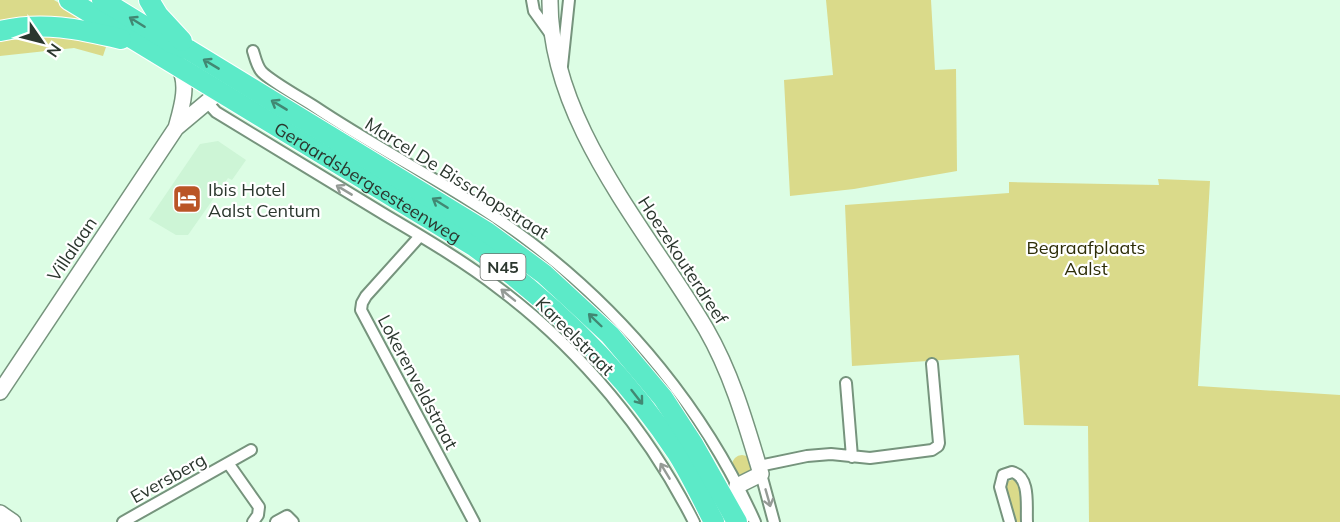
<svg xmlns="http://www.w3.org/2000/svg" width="1340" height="522" font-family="Mulish,sans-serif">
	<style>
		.built { fill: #cdf5d6 }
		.green { fill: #dada8a }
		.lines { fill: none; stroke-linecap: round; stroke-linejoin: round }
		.street-casing { stroke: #76947d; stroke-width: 14 }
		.secondary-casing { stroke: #76947d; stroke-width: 18 }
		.highway-casing { stroke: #fff; stroke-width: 22 }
		.street { stroke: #fff; stroke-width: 10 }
		.secondary { stroke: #fff; stroke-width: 15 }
		.highway { stroke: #5ceac8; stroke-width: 20 }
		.oneway { stroke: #418873 }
		.oneway2 { stroke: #959b96 }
		.labels { text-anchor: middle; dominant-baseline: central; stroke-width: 4.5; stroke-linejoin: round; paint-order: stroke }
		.shield { fill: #fff; stroke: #6b736d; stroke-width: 1.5 }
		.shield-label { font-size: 16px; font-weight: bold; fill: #2b372e }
		.street-label { font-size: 18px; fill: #2b372e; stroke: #fff }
		.poi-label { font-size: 18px; fill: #2b372e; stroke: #fff; text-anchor: start }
		.park-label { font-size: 18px; fill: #2e2e08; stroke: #fff }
	</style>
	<rect width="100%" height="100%" fill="#dcfde4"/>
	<path class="built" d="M218,141l28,19 -14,20 -4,-2 -40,57h-12l-27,-16 51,-75z"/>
	<path class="green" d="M0,0h54l38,22h-92z
		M826,0h105l4,70 21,-1 1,102 -103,18 -64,7 -6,-116 49,-5z
		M45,36l39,3 22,8 -3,9 -29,-8 -74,8v-15z
		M1158,179l52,2 -12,205 142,9v127h-251l-1,-96 -64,-1 -5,-70 -167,11 -7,-161 164,-12v-11l150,3z
		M732 465a10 10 0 1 1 20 0a10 10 0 1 1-20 0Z
		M1014,479l6,4 2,39h-9l-10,-35 3,-5z"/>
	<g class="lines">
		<g class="street-casing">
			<path id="street" d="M532,0l2,11 18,25
				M253,51c2,6 4,16 9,21 10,10 39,26 53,35 70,47 148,84 215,135 96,73 176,170 225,280
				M562,66l7,-66
				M207,102l9,10c57,35 114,69 171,104 39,23 78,46 114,74 80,60 148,143 193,232
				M420,236l-54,60 -4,7 -1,7 113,212
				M846,383l6,74
				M228,463l31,44 -1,8 -5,7
				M759,466l48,-10 24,-2 39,4 62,-8 6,-4 1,-3 -7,-79
				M761,474l13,48
				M123,522l128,-72
				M276,522l11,-6 6,6
				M1010,522l-10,-35 3,-12 9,-3c19,5 14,34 15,50"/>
		</g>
		<g class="secondary-casing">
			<path id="secondary" d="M550,0c-1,122 97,229 156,329 26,45 40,95 55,145l-24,12 -2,12 8,18
				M176,128c5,-18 14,-45 2,-62
				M0,392l176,-264 43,-36
				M0,513l13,9"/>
		</g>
		<g class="highway-casing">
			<g id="highway">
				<path id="s1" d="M69,0l406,247c80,57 148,124 202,206 14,22 25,46 37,69"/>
				<path d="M102,0l70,43 17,7 298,182 57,42 66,61 53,63 30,46 44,78"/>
				<path d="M149,0l9,15 24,26"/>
				<path d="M0,31c42,-10 80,-2 121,8"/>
			</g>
		</g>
		<use href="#street" class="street"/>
		<use href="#secondary" class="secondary"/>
		<use href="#highway" class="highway"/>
	</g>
	<defs><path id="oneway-shaft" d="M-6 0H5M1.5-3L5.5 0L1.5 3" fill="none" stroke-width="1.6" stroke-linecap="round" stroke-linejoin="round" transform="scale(1.5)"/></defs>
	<g class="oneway">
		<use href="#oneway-shaft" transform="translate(137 22) rotate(-148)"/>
		<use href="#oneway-shaft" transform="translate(211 64) rotate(-149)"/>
		<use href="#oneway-shaft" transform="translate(279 105) rotate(-149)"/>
		<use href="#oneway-shaft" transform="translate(440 203) rotate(-148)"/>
		<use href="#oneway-shaft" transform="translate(595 320) rotate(-136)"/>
		<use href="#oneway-shaft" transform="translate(637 397) rotate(52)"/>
	</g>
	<g class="oneway2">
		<use href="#oneway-shaft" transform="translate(344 190) rotate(-149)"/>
		<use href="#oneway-shaft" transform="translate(508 295) rotate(-141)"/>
		<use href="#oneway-shaft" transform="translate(665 471) rotate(-121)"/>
		<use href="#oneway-shaft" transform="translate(768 498) rotate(74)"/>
	</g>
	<defs>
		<g id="hotel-square" transform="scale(1.5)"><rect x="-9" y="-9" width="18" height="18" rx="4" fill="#ba5526" stroke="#fff"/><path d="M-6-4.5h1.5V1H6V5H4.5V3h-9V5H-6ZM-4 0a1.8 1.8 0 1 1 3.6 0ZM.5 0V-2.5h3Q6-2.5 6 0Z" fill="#fff"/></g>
	</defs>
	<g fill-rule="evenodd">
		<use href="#hotel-square" x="187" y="199"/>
	</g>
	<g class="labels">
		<rect class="shield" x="480.5" y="254" width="45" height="26" rx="4.5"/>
		<g class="shield-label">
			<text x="503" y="267">N45</text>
		</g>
		<g class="street-label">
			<text transform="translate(457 178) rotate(32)">Marcel De Bisschopstraat</text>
			<text stroke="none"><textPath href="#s1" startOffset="350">Geraardsbergsesteenweg</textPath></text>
			<text transform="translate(72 249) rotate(-56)">Villalaan</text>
			<text transform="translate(683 260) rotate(57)">Hoezekouterdreef</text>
			<text transform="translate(575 336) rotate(45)">Kareelstraat</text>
			<text transform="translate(418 382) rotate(62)">Lokerenveldstraat</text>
			<text transform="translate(168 478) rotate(-29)">Eversberg</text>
		</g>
		<g class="poi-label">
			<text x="208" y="189">Ibis Hotel<tspan x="208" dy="21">Aalst Centum</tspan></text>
		</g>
		<g class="park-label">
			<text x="1086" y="247">Begraafplaats<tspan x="1086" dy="21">Aalst</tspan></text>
		</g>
	</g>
	<g transform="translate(42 42) rotate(125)" stroke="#ffffff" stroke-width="4.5" paint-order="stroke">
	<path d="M0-4.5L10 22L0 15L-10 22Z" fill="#2b372e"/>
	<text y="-9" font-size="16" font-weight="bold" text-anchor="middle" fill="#2b372e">N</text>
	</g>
</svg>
